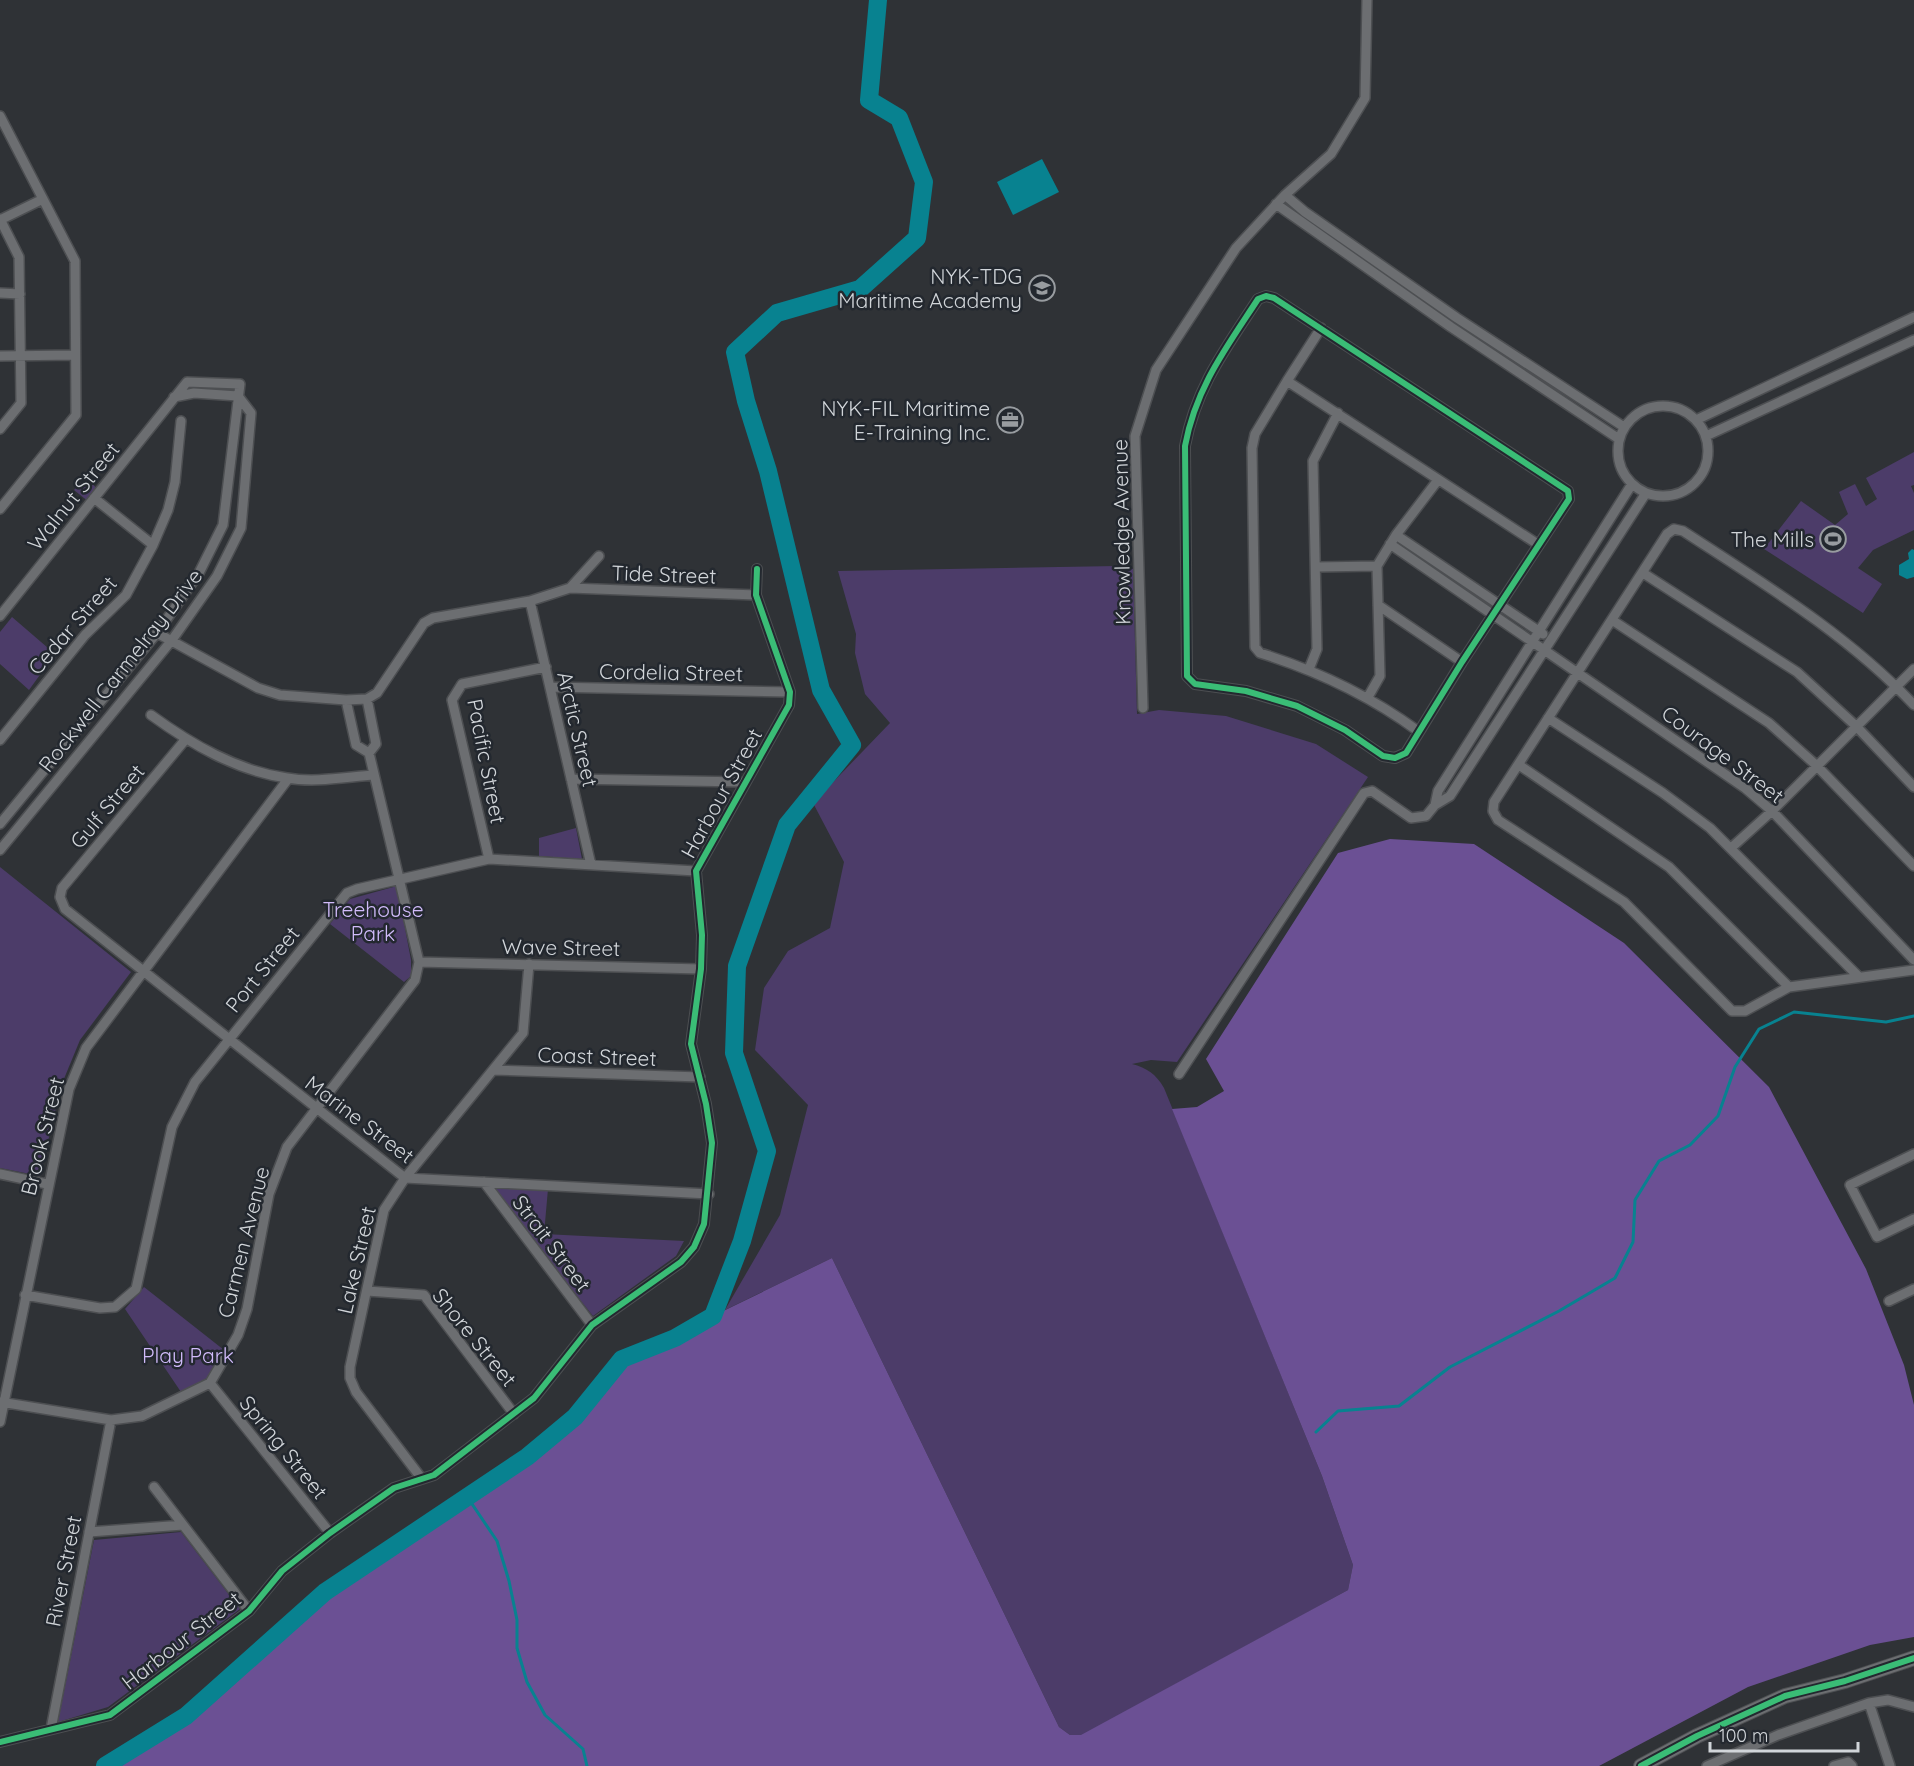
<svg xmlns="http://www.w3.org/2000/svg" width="1914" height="1766" font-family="Quicksand,sans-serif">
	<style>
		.green { fill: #4c3c69 }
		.forest { fill: #6b5094 }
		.water { fill: #088290 }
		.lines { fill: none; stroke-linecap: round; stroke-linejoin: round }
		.stream { stroke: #088290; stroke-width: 3 }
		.river { stroke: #088290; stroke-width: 18 }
		.street-casing { stroke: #4d4f52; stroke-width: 12 }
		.secondary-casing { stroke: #4d4f52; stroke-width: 16 }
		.street { stroke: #6c6e71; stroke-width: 9 }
		.secondary { stroke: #6c6e71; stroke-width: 14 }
		.cycleway-casing { stroke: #23282f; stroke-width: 10 }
		.cycleway { stroke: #3abd76; stroke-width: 6 }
		.labels { text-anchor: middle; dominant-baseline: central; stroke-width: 5; stroke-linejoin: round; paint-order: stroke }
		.poi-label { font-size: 21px; fill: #d1d5d9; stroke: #23282f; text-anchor: end }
		.street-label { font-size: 21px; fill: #d1d5d9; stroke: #23282f }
		.park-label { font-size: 21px; fill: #d1bbfb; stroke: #23282f }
	</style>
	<rect width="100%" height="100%" fill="#2f3236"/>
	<path class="green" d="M1914,452v33l-3,1 3,7v37l-41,20 -15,18 24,16 -19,29 -99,-64 37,-48 34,24 13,-11 -9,-22 16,-8 11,22 11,-7 -11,-21z
		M85,478l14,12 -10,12 -15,-12z
		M1117,566l16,3 4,145 22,-4 67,6 90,28 52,33 -191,285 -26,-2 -19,4c15,4 24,10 32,24l158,388 31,89 -5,25 -267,146 -11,-1 -11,-8 -227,-469 -107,52 55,-95 28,-110 -53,-55 9,-62 24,-37 42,-23 14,-66 -31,-59 77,-80 -25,-29 -10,-41 1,-19 -18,-63z
		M12,617l43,37 -26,36 -29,-26v-32z
		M576,828l6,31 -43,-3v-18z
		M0,867l131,105 -51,68 -19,46 -21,90 -40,-8z
		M397,886l14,74v16l-7,6 -74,-58 20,-25z
		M489,1186l59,3 -4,45 140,7 -8,15 -83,60z
		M144,1287l80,63 -17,28 -26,14 -56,-83z
		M181,1532l59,77 -132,98 -50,15 36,-182z"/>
	<path class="forest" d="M1390,839l84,5 150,99 145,144 97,182 38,96 10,40v232l-44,8 -122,42 -149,79h-1494l81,-50 139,-124 202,-135 48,-40 47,-58 53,-21 38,-22 119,-58 227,469 11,8h11l267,-145 5,-25 -31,-89 -150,-367 25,-2 27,-16 -18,-32 132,-206z"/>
	<path class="water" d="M1042,159l17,33 -46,23 -16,-33z
		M1912,549l2,1v27l-7,2 -8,-4v-10l10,-6 -1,-6z"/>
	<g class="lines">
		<path class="stream" d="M1316,1432l22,-21 61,-5 51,-39 109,-56 56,-33 18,-36 2,-42 24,-39 31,-16 28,-29 17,-49 24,-38 35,-17 92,10 28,-6
			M468,1498l29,43 12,40 8,39v28l10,34 18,33 38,34 4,17"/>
		<path class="river" d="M105,1766l81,-50 139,-124 202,-135 48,-40 47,-58 53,-21 38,-22 29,-75 25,-90 -33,-98 3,-87 50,-141 65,-80 -31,-55 -53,-219 -22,-70 -11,-49 42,-39 83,-24 57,-51 7,-56 -25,-64 -30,-18 9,-100"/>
		<g class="street-casing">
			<path id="street" d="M0,116l75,145 1,154 -76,94
				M1285,195l20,17 152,106 167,109
				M1276,204l175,123 168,112
				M0,219l19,38 2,146 -21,26
				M0,220l43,-21
				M0,293l20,1
				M1266,296l8,2 294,193 1,8 -107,163 -56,91 -11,5 -12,-2 -38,-26 -48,-24 -51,-15 -51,-7 -8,-8 -2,-230c11,-59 41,-98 73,-147z
				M0,356l75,-1
				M1287,381l34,-53
				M174,397l20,-4 44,3
				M1618 451a45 45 0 1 1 90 0a45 45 0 1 1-90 0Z
				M1696,420l218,-103
				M1706,436l208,-96
				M94,498l59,47
				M1396,535l147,99
				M1390,544l355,244 27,23 142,149
				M1317,567l60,-1
				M1643,573l154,99 59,54 58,61
				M570,588l186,7
				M530,601l61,264
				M1378,605l84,57
				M0,616l187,-234 53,2 -17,141 -24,48 -42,60 -157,191
				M1612,620l157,103 47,42 98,101
				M157,633l101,55 22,7 66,5 21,-1 10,-6 47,-70 9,-5 97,-17 40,-13 29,-32
				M1309,669l8,-20 -4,-188 25,-48
				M550,687l240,5
				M1368,697l12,-21 -3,-110 19,-31 42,-55
				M367,699l9,45 -7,9
				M1914,705c-67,-71 -150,-121 -231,-174l-9,-2 -7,5 -173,268 -1,9 5,9 126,82 108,109h13l44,-24 125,-17
				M1143,708l-8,-272 21,-66 80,-122 49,-53 46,-41 34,-56 2,-98
				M151,715c40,29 86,56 136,63 28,5 59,-1 87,-3
				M1548,718l115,75 47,35 148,148
				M1418,731c-49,-36 -100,-60 -158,-78l-5,-6 -3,-199 3,-14 32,-53 252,164
				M0,740l85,-105 41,-40 27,-50 15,-35 7,-28 6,-61
				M185,740l-123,148 -2,9 5,12 340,269 304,16
				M1519,765l150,102 120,120
				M571,779l174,3
				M1435,805l3,-14 194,-307
				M1731,848l41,-37 142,-142
				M0,850l172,-210 45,-64 24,-48 10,-115 -13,-17
				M489,859l-37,-159 10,-16 84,-17
				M419,962l282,7
				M493,1070l207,7
				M1179,1074l185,-281 8,-2 39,27 15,-2 9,-11 15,-9 196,-303
				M1914,1154l-64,31 27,52 37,-18
				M0,1174l47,10
				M484,1182l108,143
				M367,1291l57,4 90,119
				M25,1295l75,13 15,-1 21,-18 36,-162 23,-45 152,-189 10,-4 132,-30 207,12
				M1889,1301l25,-12
				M210,1383l120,150
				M0,1402l111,18 31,-4 68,-33 28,-48 9,-26 22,-115 18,-47 128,-167 4,-18 -50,-209 -13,-8 -10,-45
				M0,1422l69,-333 17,-41 202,-269
				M422,1479l-66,-87 -6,-14v-11l34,-157 21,-32 118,-145 6,-69
				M154,1487l95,124
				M89,1532l94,-7
				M1869,1703l21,63
				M51,1729l60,-309
				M0,1742l110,-27 139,-104 33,-40 48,-38 64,-45 40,-13 100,-77 58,-73 89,-63 13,-15 10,-23 8,-81 -6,-39 -15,-60 10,-75 1,-34 -6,-64 93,-166 1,-13 -34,-97 1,-26
				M1707,1766l71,-31 91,-32 19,-3 26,7
				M1834,1766l14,-4 4,4"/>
		</g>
		<g class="secondary-casing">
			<path id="secondary" d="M1641,1766l56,-30 88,-40 60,-15 69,-23"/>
		</g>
		<use href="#street" class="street"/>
		<use href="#secondary" class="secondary"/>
		<g class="cycleway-casing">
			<path id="cycleway" d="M1266,296l8,2 294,193 1,8 -107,163 -56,91 -11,5 -12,-2 -38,-26 -48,-24 -51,-15 -51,-7 -8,-8 -2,-230c11,-59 41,-98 73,-147z
				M0,1742l110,-27 139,-104 33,-40 48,-38 64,-45 40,-13 100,-77 58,-73 89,-63 13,-15 10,-23 8,-81 -6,-39 -15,-60 10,-75 1,-34 -6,-64 93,-166 1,-13 -34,-97 1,-26
				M1641,1766l56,-30 88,-40 60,-15 69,-23"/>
		</g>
		<use href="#cycleway" class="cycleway"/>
	</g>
	<defs>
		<g id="school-ring" transform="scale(1.35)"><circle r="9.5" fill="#23282f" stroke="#989ca0" stroke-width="1.5"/><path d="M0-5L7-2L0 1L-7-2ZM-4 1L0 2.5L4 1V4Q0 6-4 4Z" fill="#989ca0"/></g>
		<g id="office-ring" transform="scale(1.35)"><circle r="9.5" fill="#23282f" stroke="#989ca0" stroke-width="1.5"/><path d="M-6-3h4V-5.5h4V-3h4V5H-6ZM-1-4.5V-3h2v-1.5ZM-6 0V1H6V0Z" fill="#989ca0"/></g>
		<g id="stadium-ring" transform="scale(1.35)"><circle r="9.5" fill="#23282f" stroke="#989ca0" stroke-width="1.5"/><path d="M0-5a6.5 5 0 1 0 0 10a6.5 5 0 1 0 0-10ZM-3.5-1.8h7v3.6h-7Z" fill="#989ca0"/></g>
	</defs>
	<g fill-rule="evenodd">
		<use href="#school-ring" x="1042" y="288"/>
		<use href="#office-ring" x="1010" y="420"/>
		<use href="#stadium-ring" x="1833" y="539"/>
	</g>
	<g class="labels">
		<g class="poi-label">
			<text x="1022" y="276">NYK-TDG<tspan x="1022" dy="24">Maritime Academy</tspan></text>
			<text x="990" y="408">NYK-FIL Maritime<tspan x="990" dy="24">E-Training Inc.</tspan></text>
			<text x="1814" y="539">The Mills</text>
		</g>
		<g class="street-label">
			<text transform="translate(73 496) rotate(-51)">Walnut Street</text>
			<text transform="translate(1121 532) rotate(-91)">Knowledge Avenue</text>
			<text transform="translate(664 574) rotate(2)">Tide Street</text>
			<text transform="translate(72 625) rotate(-49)">Cedar Street</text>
			<text transform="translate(120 670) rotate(-52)">Rockwell Carmelray Drive</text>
			<text transform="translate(671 672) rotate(1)">Cordelia Street</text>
			<text transform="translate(578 729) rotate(77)">Arctic Street</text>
			<text transform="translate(1723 754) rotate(37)">Courage Street</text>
			<text transform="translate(487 761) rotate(79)">Pacific Street</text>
			<text transform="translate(721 793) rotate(-61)">Harbour Street</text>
			<text transform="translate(107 806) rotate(-50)">Gulf Street</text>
			<text transform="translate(561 947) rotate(1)">Wave Street</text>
			<text transform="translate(262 969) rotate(-51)">Port Street</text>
			<text transform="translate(597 1056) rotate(2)">Coast Street</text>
			<text transform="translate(360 1119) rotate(37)">Marine Street</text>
			<text transform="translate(42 1136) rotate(-76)">Brook Street</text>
			<text transform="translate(243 1242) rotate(-76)">Carmen Avenue</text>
			<text transform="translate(552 1243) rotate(53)">Strait Street</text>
			<text transform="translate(356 1260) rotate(-77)">Lake Street</text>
			<text transform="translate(475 1337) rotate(51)">Shore Street</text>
			<text transform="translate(284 1447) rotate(51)">Spring Street</text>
			<text transform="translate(63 1571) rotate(-79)">River Street</text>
			<text transform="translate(181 1640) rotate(-38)">Harbour Street</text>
		</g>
		<g class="park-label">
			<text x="373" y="909">Treehouse<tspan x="373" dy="24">Park</tspan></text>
			<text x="188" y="1355">Play Park</text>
		</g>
	</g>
	<path d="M1710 1742v9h148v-9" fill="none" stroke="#d1d5d9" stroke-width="3"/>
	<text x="1719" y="1742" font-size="18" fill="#d1d5d9" stroke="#23282f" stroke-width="4.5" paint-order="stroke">100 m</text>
</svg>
